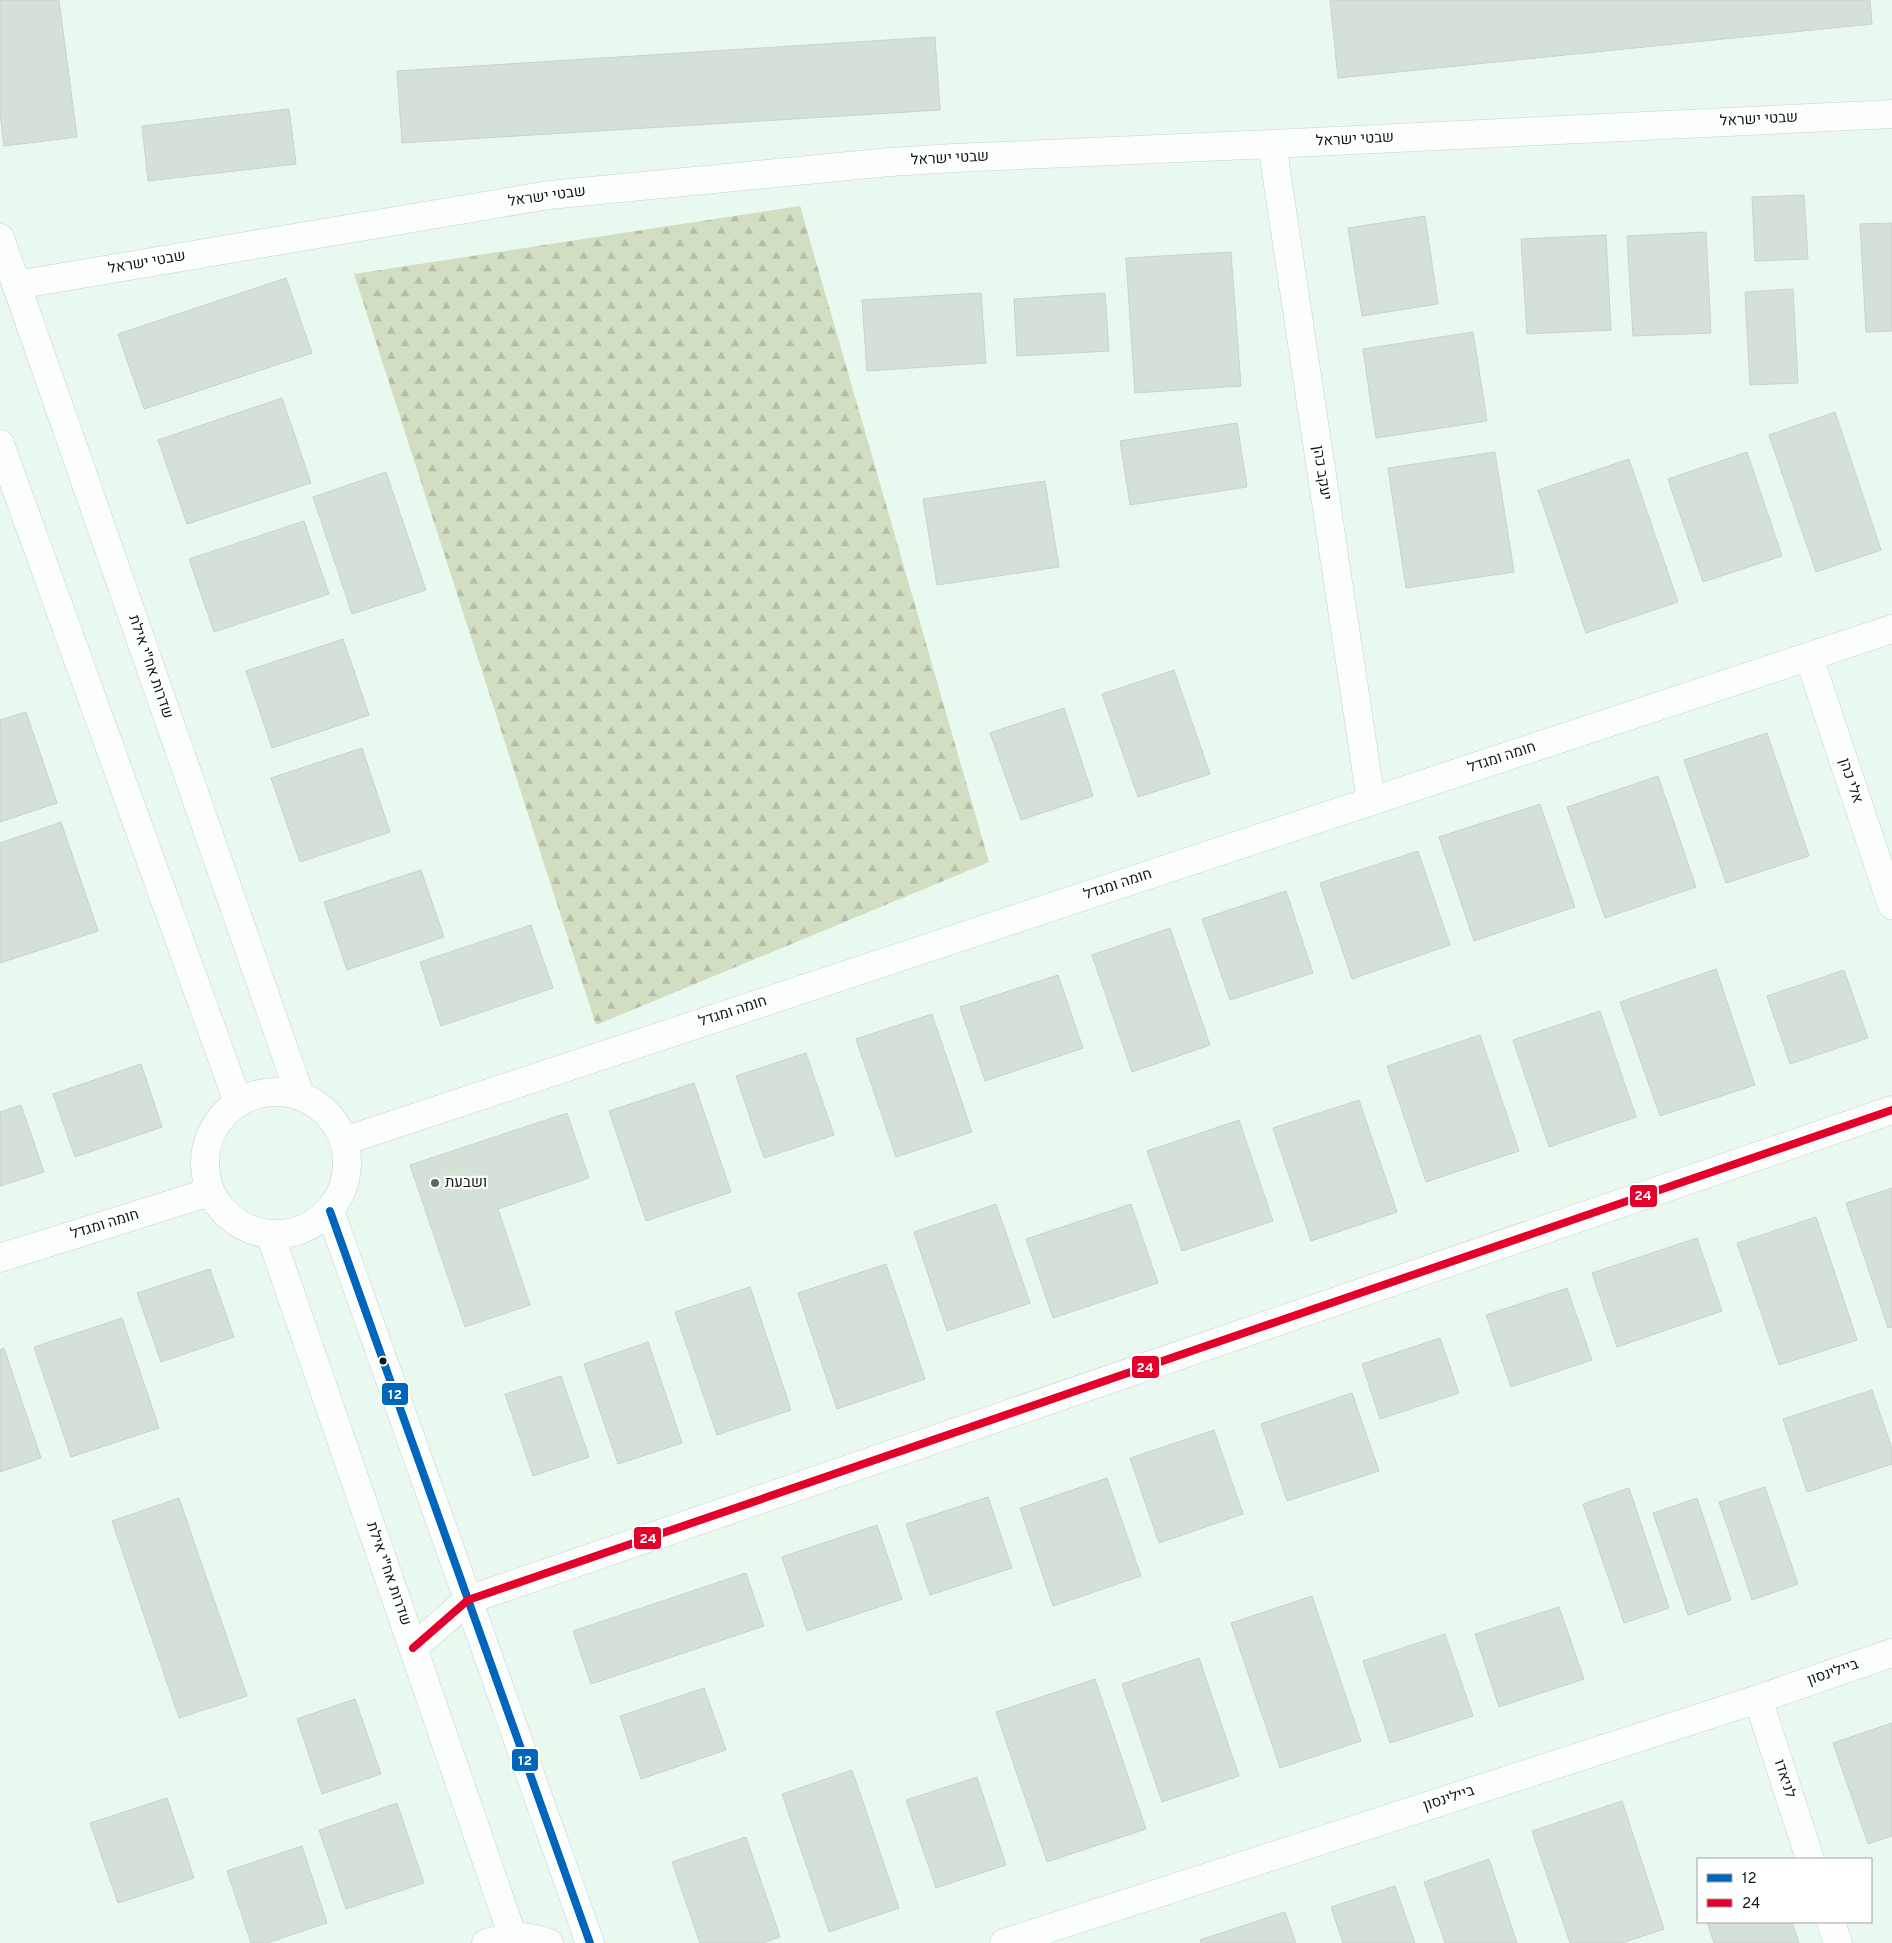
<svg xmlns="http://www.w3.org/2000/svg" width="1892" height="1943" font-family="Overpass,Heebo,sans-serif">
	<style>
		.forest { fill: url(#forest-firs) }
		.building { fill: #d5e0d6; stroke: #c8d3ca }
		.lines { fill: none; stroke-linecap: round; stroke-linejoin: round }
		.minor-casing { stroke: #c5d3cb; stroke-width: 29 }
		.major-casing { stroke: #c5d3cb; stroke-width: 29 }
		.minor { stroke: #fcfefd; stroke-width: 28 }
		.major { stroke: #fcfefd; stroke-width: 28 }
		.bus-1-casing { stroke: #fff; stroke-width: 11 }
		.bus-2-casing { stroke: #fff; stroke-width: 11 }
		.bus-1 { stroke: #0065bd; stroke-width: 8 }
		.bus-2 { stroke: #e4002b; stroke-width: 8 }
		.poi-dot { fill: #5b6961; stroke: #fff; stroke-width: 2 }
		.bus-dot { fill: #0f1c15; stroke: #fff; stroke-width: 2 }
		.labels { text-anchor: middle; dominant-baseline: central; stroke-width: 4.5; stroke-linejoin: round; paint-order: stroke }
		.street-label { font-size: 15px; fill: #0f1c15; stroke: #fff }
		.poi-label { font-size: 15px; fill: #0f1c15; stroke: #fff; text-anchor: start }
		.line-badge { stroke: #fff; stroke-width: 2 }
		.badge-label { font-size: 14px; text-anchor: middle; font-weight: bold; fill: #fff }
	</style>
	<defs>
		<pattern id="forest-firs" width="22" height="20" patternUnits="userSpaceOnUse" patternTransform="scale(1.25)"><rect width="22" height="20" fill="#d2dec1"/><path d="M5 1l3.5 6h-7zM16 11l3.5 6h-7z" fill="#b3bea5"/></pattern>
	</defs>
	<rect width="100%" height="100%" fill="#e9f9ef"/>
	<path class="forest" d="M800,206l189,656 -393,163 -242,-751z"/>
	<path class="building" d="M0,0h59l18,137 -73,9 -4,-33z
		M1330,0h540l2,24 -534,54z
		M935,37l5,73 -538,33 -5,-72z
		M289,109l7,55 -148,17 -6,-55z
		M1804,195l4,64 -53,2 -3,-64z
		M1425,216l13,88 -76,12 -14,-88z
		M1892,223v108l-26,1 -6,-108z
		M1706,232l5,101 -78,3 -6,-100z
		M1606,235l5,95 -84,4 -6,-95z
		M1231,252l10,134 -106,7 -9,-135z
		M286,278l26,75 -168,56 -26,-75z
		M1793,289l5,94 -48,2 -5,-93z
		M981,293l5,70 -119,8 -5,-71z
		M1105,293l4,58 -92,5 -3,-57z
		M1473,332l14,89 -111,17 -13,-89z
		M282,398l29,85 -124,41 -29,-84z
		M1835,412l46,138 -65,22 -47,-137z
		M1237,423l10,64 -117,18 -10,-64z
		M1495,452l19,120 -108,16 -18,-120z
		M1747,452l35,104 -79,26 -35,-103z
		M1629,459l49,143 -92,31 -48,-143z
		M386,472l40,118 -74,24 -39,-117z
		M1045,481l14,86 -122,18 -14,-86z
		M304,521l25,73 -115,38 -25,-73z
		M343,639l26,76 -97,33 -26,-77z
		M1174,670l36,104 -72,23 -36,-103z
		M1064,708l29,88 -72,24 -31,-87z
		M26,712l31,91 -57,19v-102z
		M1767,733l42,123 -83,27 -42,-123z
		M362,748l28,84 -90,30 -29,-84z
		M1658,776l38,111 -91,31 -38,-111z
		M1540,804l35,103 -101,34 -35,-104z
		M61,822l37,109 -98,32v-120z
		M1418,851l32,94 -98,34 -32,-96z
		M421,870l23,67 -97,33 -23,-68z
		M1286,891l27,82 -83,27 -28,-81z
		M531,925l22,63 -112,38 -21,-64z
		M1170,928l40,117 -78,27 -40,-117z
		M1716,969l39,116 -95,31 -40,-114z
		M1844,970l24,68 -78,26 -23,-68z
		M1058,975l25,73 -98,33 -25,-74z
		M1600,1011l36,106 -87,30 -36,-107z
		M932,1014l40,118 -76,25 -40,-118z
		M1480,1035l39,116 -93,31 -39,-116z
		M806,1053l28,82 -70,23 -28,-82z
		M141,1064l21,63 -87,30 -22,-63z
		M694,1083l37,109 -85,29 -37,-110z
		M1359,1100l38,112 -86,29 -38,-113z
		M21,1105l23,67 -44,14v-74z
		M567,1113l22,65 -91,31 32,96 -65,22 -55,-162z
		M1239,1120l34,101 -91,30 -35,-100z
		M1892,1188v139l-4,1 -42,-125z
		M996,1204l34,99 -83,28 -33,-99z
		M1131,1204l27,79 -105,35 -27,-79z
		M1816,1217l41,123 -78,25 -42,-122z
		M1697,1238l25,73 -105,36 -25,-74z
		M886,1264l39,115 -88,30 -39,-116z
		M210,1269l24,68 -73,25 -24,-69z
		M750,1287l41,123 -74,25 -42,-123z
		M1567,1288l25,72 -81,27 -25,-72z
		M122,1318l37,110 -88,29 -37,-110z
		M1440,1338l19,55 -79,26 -18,-55z
		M648,1342l34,101 -64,21 -34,-100z
		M4,1348l37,110 -41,14v-122z
		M561,1376l28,81 -56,19 -28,-82z
		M1872,1390l20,59v15l-85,28 -24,-73z
		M1352,1393l27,78 -92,30 -26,-77z
		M1214,1430l29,84 -84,29 -29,-85z
		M1107,1478l34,98 -88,30 -33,-98z
		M1765,1487l33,97 -46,16 -33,-98z
		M1629,1488l40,120 -45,15 -41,-119z
		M988,1497l24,71 -82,27 -24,-71z
		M179,1498l68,198 -68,22 -67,-197z
		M1697,1498l34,102 -43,15 -35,-102z
		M877,1525l25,74 -95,32 -25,-74z
		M746,1573l18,53 -173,58 -18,-53z
		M1312,1596l49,145 -81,27 -49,-145z
		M1559,1607l25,72 -85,28 -24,-73z
		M1445,1634l28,82 -83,27 -27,-82z
		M1199,1658l40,118 -77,26 -40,-118z
		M1095,1679l51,150 -99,33 -51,-150z
		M704,1688l22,62 -85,29 -21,-63z
		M355,1699l26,75 -59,20 -25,-75z
		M1892,1723v113l-24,8 -35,-101z
		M852,1770l47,138 -70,24 -47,-138z
		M977,1777l29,88 -70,23 -30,-88z
		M167,1798l27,80 -76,25 -28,-80z
		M1622,1801l42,128 -42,14h-52l-38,-112z
		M397,1803l27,80 -78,26 -27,-79z
		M746,1837l34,100 -17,6h-63l-28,-81z
		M302,1846l25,77 -60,20h-16l-24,-72z
		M1489,1859l28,84h-72l-21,-61z
		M1395,1886l20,57h-72l-12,-36z
		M1285,1912l11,31h-95l-1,-3z
		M1707,1922h85l7,21h-85z"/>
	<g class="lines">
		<g class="minor-casing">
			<path id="minor" d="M1272,144l99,657
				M16,285l533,-90 341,-33 64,-4 318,-14 620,-30
				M1809,657l83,248
				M344,1141l1548,-512
				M0,1258l210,-66
				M413,1648l55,-48 1424,-490
				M1758,1699l52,160
				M1831,1922l7,21
				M486,1943c26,-7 37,-9 63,0
				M1004,1943l754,-244 134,-46"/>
		</g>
		<g class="major-casing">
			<path id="major" d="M0,238l300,857
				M0,444l238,658
				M205 1163a71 71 0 1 1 142 0a71 71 0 1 1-142 0Z
				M330,1211l260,732
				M270,1234l245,709"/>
		</g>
		<use href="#minor" class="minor"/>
		<use href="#major" class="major"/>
		<g class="bus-1-casing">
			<path id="bus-1" d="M330,1211l260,732"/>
		</g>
		<g class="bus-2-casing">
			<path id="bus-2" d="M413,1648l55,-48 1424,-490"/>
		</g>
		<use href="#bus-1" class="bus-1"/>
		<use href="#bus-2" class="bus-2"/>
	</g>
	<circle class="poi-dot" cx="435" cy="1183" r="5"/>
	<circle class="bus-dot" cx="383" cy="1361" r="4.5"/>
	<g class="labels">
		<g class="street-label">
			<text transform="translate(1759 120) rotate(-3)">שבטי ישראל</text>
			<text transform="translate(1355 140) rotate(-3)">שבטי ישראל</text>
			<text transform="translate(950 159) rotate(-3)">שבטי ישראל</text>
			<text transform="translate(547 197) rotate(-8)">שבטי ישראל</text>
			<text transform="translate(147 263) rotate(-10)">שבטי ישראל</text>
			<text transform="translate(1321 473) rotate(81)">יעקב כהן</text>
			<text transform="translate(150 667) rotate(71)">שדרות אח"י אילת</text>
			<text transform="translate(1502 758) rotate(-18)">חומה ומגדל</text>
			<text transform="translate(1850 781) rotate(72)">אלי כהן</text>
			<text transform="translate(1118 885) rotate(-18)">חומה ומגדל</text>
			<text transform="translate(733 1012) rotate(-18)">חומה ומגדל</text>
			<text transform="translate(105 1225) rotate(-17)">חומה ומגדל</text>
			<text transform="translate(388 1574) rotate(71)">שדרות אח"י אילת</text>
			<text transform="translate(1833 1673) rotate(-19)">ביילינסון</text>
			<text transform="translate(1784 1779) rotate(72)">לניאדו</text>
			<text transform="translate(1449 1799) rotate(-18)">ביילינסון</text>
		</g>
		<g class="poi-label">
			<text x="445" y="1183">ושבעת</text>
		</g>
	</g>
	<g class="line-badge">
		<rect x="1629" y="1184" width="29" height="24" rx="5" fill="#e4002b"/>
		<rect x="1131" y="1355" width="29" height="24" rx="5" fill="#e4002b"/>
		<rect x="381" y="1382" width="28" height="24" rx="5" fill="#0065bd"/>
		<rect x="633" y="1526" width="29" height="24" rx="5" fill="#e4002b"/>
		<rect x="511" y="1748" width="28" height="24" rx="5" fill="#0065bd"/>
	</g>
	<g class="badge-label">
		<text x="1643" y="1200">24</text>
		<text x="1145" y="1372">24</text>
		<text x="395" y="1399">12</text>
		<text x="648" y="1543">24</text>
		<text x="525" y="1765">12</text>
	</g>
	<rect x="1697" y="1858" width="175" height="65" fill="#ffffff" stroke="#9fa4a1"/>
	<rect x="1707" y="1874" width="25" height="8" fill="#0065bd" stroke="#9fa4a1"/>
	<text x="1742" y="1883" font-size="15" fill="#0f1c15">12</text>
	<rect x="1707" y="1899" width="25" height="8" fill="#e4002b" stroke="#9fa4a1"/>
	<text x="1742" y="1908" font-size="15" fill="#0f1c15">24</text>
</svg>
